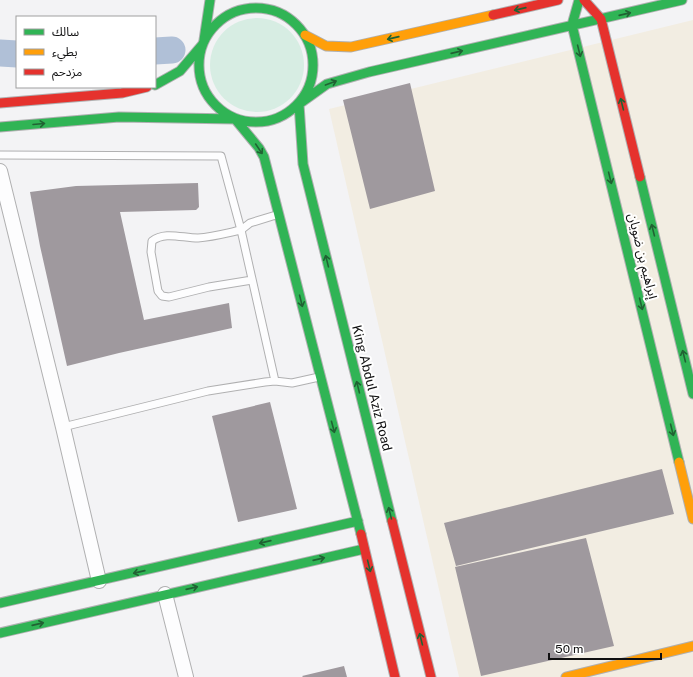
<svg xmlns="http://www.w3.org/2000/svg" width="693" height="677" font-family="'Public Sans','Noto Sans Arabic',sans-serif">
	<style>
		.industrial { fill: #f2ede2 }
		.green { fill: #d7ede3 }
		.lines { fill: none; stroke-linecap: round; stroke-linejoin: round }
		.river { stroke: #b0c0d7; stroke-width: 27 }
		.building { fill: #9f999e }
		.lane-casing { stroke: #b0b0b1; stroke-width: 9 }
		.street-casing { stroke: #b0b0b1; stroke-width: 16 }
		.fast-casing { stroke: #b0b0b1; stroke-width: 11 }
		.slow-casing { stroke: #b0b0b1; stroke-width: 11 }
		.jam-casing { stroke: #b0b0b1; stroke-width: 11 }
		.lane { stroke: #fdfdfe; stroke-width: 7 }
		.street { stroke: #fdfdfe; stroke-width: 14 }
		.fast { stroke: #30b455; stroke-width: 9 }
		.slow { stroke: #ff9f0a; stroke-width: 9 }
		.jam { stroke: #e5322d; stroke-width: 9 }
		.oneway { stroke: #206233 }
		.labels { text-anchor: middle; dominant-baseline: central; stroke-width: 4; stroke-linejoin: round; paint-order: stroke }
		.street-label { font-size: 13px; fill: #101011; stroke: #fff }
	</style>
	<rect width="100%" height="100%" fill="#f3f3f5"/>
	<path class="industrial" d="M693,20v657h-234l-130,-568z"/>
	<path class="green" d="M210 65a47 47 0 1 1 94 0a47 47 0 1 1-94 0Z"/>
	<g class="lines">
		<path class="river" d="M155,51l17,-1
			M0,53l17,1"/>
	</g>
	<path class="building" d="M410,83l25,108 -65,18 -27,-109z
		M198,183l1,24 -3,3 -76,2 24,108 85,-17 3,25 -113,25 -52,13 -27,-120 -10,-54 46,-6z
		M270,402l27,107 -59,13 -26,-106z
		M662,469l12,45 -218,52 -12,-43z
		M586,538l28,108 -133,30 -26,-109z
		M344,666l3,11h-44l-1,-1z"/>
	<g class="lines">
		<g class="lane-casing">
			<path id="lane" d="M0,155l221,1 20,74c-14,3 -29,7 -43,8 -16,0 -33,-7 -46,3l-1,11 7,39 4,5 7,1 40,-10 43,-7
				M275,381l-34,-151 9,-7 26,-8
				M63,427l145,-36 57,-9 10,-1 17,2 27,-6"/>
		</g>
		<g class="street-casing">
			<path id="street" d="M0,171l63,256 36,154
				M165,594l21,83"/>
		</g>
		<g class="fast-casing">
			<path id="fast" d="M579,0l-7,25 107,437
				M199 65a57 57 0 1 1 114 0a57 57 0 1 1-114 0Z
				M204,40l6,-40
				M155,85l25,-14 23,-27
				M299,104l28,-20 42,-12 313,-72
				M299,104l4,60 89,357
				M235,119l24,29 5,9 97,377
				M0,127l119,-10 116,2
				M640,177l53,217
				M0,603l358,-82
				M0,633l364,-84"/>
		</g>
		<g class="slow-casing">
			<path id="slow" d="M305,35l21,11 25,1 142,-32
				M679,462l14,57
				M566,677l127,-31"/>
		</g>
		<g class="jam-casing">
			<path id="jam" d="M584,0l17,19 39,158
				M493,15l65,-15
				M0,103l122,-10 25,-6
				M392,521l39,156
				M361,534l34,143"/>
		</g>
		<use href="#lane" class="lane"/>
		<use href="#street" class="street"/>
		<use href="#fast" class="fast"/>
		<use href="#slow" class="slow"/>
		<use href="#jam" class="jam"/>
	</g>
	<defs><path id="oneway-shaft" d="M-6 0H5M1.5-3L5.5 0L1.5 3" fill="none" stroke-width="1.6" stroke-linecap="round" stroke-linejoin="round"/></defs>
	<g class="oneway">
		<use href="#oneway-shaft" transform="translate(520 9) rotate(167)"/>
		<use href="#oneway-shaft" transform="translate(625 14) rotate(-13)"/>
		<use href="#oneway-shaft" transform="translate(393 38) rotate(167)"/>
		<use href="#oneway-shaft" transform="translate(579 51) rotate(76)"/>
		<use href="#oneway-shaft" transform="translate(457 52) rotate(-13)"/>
		<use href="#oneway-shaft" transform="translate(331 83) rotate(-20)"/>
		<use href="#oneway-shaft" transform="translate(622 104) rotate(-104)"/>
		<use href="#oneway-shaft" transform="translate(39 124) rotate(-5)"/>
		<use href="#oneway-shaft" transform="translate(259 149) rotate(56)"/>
		<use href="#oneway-shaft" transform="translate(610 178) rotate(76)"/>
		<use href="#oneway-shaft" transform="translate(653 230) rotate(-104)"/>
		<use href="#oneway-shaft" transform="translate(327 261) rotate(-104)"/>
		<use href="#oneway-shaft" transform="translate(301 301) rotate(76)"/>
		<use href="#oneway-shaft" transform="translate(641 304) rotate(76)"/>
		<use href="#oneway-shaft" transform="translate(684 356) rotate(-104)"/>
		<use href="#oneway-shaft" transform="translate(358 387) rotate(-104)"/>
		<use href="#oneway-shaft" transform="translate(333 427) rotate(75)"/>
		<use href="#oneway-shaft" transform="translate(672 430) rotate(76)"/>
		<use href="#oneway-shaft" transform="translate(390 513) rotate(-104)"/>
		<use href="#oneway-shaft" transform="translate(265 542) rotate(167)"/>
		<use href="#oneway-shaft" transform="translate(319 559) rotate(-13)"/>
		<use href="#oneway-shaft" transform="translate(369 566) rotate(76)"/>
		<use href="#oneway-shaft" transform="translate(139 572) rotate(167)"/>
		<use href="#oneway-shaft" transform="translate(192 588) rotate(-13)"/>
		<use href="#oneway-shaft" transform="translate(38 624) rotate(-13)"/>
		<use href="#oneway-shaft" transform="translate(421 639) rotate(-104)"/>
	</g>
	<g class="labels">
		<g class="street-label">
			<text transform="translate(643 256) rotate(76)">إبراهيم بن ضويان</text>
			<text transform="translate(372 388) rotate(76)">King Abdul Aziz Road</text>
		</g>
	</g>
	<rect x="16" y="16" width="140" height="72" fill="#ffffff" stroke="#9f9fa0"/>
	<rect x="24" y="29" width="20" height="6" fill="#30b455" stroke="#9f9fa0"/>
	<text x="52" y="36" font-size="12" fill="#101011">سالك</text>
	<rect x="24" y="49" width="20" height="6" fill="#ff9f0a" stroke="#9f9fa0"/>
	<text x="52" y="56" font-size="12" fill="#101011">بطيء</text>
	<rect x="24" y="69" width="20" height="6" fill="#e5322d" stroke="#9f9fa0"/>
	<text x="52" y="76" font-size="12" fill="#101011">مزدحم</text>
	<path d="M549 653v6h112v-6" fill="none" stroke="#101011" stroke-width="2"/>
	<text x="555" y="653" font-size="12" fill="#101011" stroke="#ffffff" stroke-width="3" paint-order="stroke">50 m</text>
</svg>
